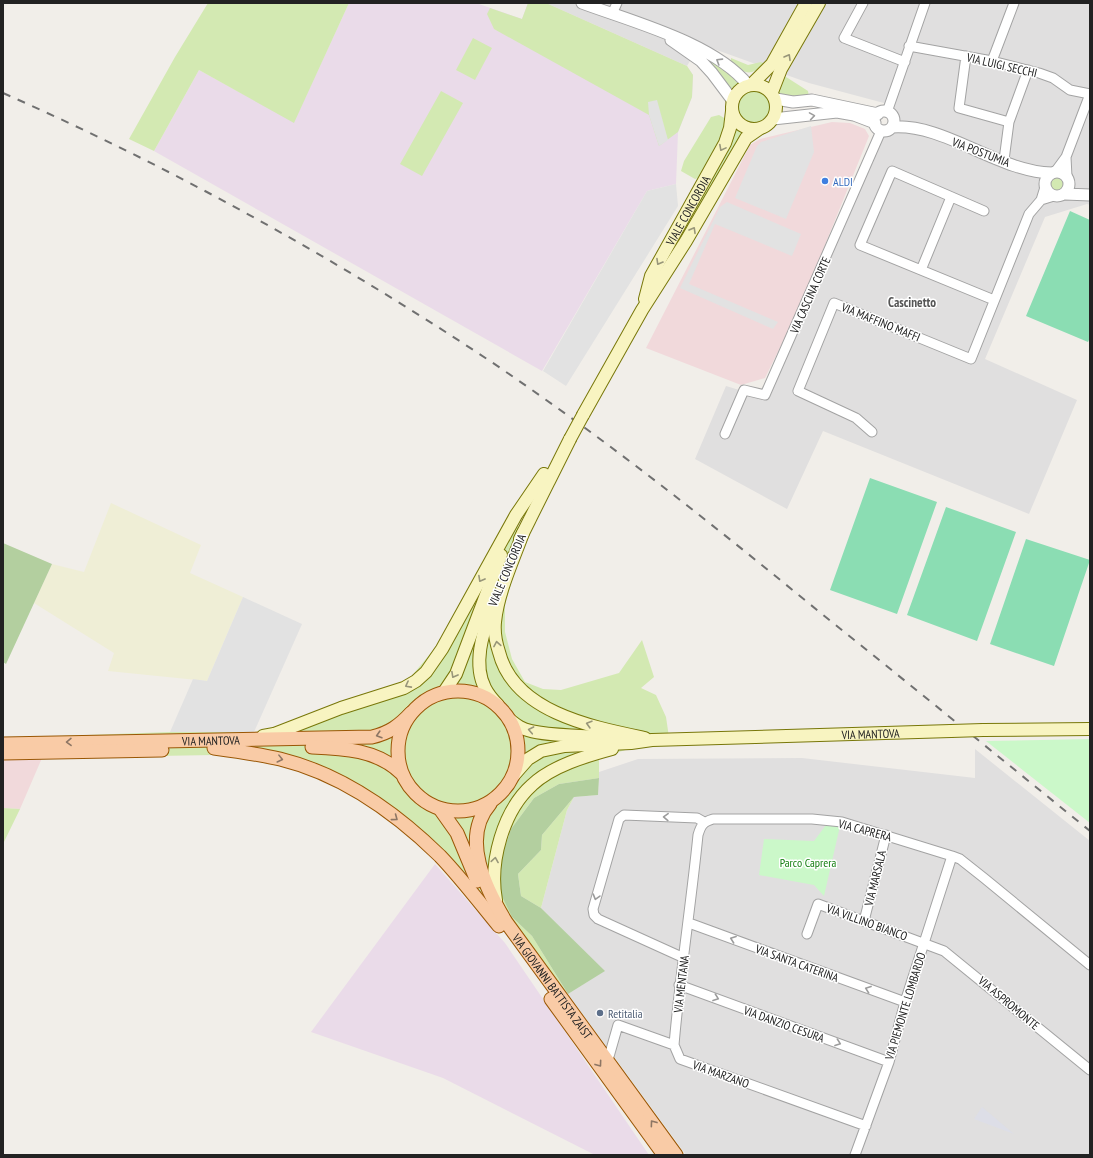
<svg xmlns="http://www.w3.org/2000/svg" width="1093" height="1158" font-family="'PT Sans Narrow',sans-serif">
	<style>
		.residential { fill: #e0dfdf }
		.commercial { fill: #f1d9db }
		.industrial { fill: #eadbe9 }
		.farmland { fill: #efeed6 }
		.grass { fill: #d3e9b2 }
		.forest { fill: #b3cf9f }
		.park { fill: #cbf8c9 }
		.pitch { fill: #8bddb3 }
		.parking { fill: #e2e2e2 }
		.plaza { fill: #dddee7 }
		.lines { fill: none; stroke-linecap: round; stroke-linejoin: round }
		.minor-casing { stroke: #a3a3a3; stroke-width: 11 }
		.tertiary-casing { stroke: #a3a3a3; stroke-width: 13 }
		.secondary-casing { stroke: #787709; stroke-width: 14 }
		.primary-casing { stroke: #9a5705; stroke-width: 15 }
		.minor { stroke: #fff; stroke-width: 9 }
		.tertiary { stroke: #fff; stroke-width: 11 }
		.secondary { stroke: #f8f4c1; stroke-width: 12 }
		.primary { stroke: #f9cba6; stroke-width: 13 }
		.rail { stroke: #707070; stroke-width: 2; stroke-dasharray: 8 8; stroke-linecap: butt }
		.secondary-bridge-casing { stroke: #787709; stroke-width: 14; stroke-linecap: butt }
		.secondary-bridge { stroke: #f8f4c1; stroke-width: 12 }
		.oneway { stroke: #989679 }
		.oneway2 { stroke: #9c9c9c }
		.oneway3 { stroke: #8e7664 }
		.shop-dot { fill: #3f7fe0; stroke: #fff; stroke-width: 1.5 }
		.service-dot { fill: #5c6f8a; stroke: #fff; stroke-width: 1.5 }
		.labels { text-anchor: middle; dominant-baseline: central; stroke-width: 3; stroke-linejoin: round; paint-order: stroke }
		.street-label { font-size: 12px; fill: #222; stroke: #fff }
		.shop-label { font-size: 12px; fill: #366cbe; stroke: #fff; text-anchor: start }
		.park-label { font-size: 12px; fill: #147f10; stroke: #fff }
		.service-label { font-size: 12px; fill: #4e5e75; stroke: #fff; text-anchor: start }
		.neighbourhood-label { font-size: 13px; font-weight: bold; fill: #555; stroke: #fff }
	</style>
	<rect width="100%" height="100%" fill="#f1eee9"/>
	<path class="residential" d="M546,3h544v202l-3,-1 -42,13 -60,142 92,41 -48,114 -206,-83 -36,78 -92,-50 31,-73 43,13 64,-156 50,-104 14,-24 -13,-12 -75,-20 -109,-39 -13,22z
		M975,749l115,92v314h-404l-118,-161 36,-23 -63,-63 26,-98 7,-13 24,-2 1,-23 39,-13 164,-1 173,20z"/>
	<path class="commercial" d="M832,122l18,1 15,6 4,7 -69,171 -35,71 -24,7 -95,-37 104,-203 10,-6z
		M3,758h39l-22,51 -17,-1z"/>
	<path class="industrial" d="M349,3h127l46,16 6,-16h18l141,63 6,9 -1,22 -14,35 -2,52 -29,7 -105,180 -388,-220 45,-81 95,52z
		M435,864l70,79 144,212h-54l-152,-77 -132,-46z"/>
	<path class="farmland" d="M111,503l90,42 -11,28 53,24 -36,84 -99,-10 6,-18 -80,-50 18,-39 32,8z"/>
	<path class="grass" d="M208,3h141l-55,120 -95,-53 -45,81 -25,-12 46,-82z
		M528,3h18l141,63 6,9 -1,22 -14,35 -19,14 -10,-31 -155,-86 -7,-15 3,-6 32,11z
		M473,38l19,10 -17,32 -19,-10z
		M708,58l34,23 -13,9 -23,-29z
		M731,58l17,7 13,-3 4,2c-15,12 -19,11 -34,-2z
		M783,75l25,16 1,6c-10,1 -25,4 -31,-5z
		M737 106a17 17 0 1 1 34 0a17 17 0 1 1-34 0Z
		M441,91l22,12 -41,73 -22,-12z
		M719,115l7,4v8l-24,50 -7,2 -14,-8 3,-10 27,-44z
		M734,128l10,6 -61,105 -26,37z
		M1048 184a9 9 0 1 1 18 0a9 9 0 1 1-18 0Z
		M514,524l6,4 -7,49 -8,28v27l7,27 13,23 18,7 18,1 58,-17 23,-33 12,37 -13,11 15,7 10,22 4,27 -38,4 -33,10v20l-40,6 -25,14 -23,31 -9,26 10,62 20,19 36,58 -141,-155 -108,-70 -57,-9 -48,-5 -172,3 -39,-20 167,-6h84l21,-4 134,-49 32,-38z
		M574,797l-7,13 -26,98 -20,-12 -3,-22 23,-24 1,-15z
		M3,808l17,1 -17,35z"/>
	<path class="forest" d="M3,543l49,21 -46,100 -3,-2z
		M599,778l-1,17 -24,2 -32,38 -1,15 -23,24 3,22 20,12 64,63 -37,23 -36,-58 -20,-19 -14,-29 4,-33 9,-26 23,-31 25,-14z"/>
	<path class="park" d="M1090,739v84l-104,-82z
		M826,825l14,1 -16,70 -10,-11 -55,-10 5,-36 50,2z"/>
	<path class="pitch" d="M1070,211l20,9v118l-2,4 -62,-26z
		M870,478l67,24 -40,112 -67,-24z
		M946,507l70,25 -39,109 -70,-26z
		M1026,539l64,21 -36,106 -64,-22z"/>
	<path class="parking" d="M657,100l11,40 -9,6 -10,-31 -1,-13z
		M811,126l3,26 -28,67 -51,-21 22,-52 4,-4z
		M676,184l2,22 -112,180 -23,-15 104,-180z
		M727,202l74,32 -9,22 -77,-32 -26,60 89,38 -5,7 -93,-41 40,-81z
		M243,597l59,27 -48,108h-84l23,-53 14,2z"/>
	<path class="plaza" d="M982,1107l32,27 -40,-15z"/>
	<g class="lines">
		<g class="minor-casing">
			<path id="minor" d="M863,3l-19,35 61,24
				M612,14l5,-11
				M909,46l83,15 47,12 14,5 17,12 20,4 -24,63 -11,15
				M966,56l-7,52 50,14
				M992,61l22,-58
				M887,112l38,-109
				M1066,157l1,20
				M1004,160l5,-38 19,-52
				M1041,200l13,-4
				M984,211l-92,-40 -32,74 134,55
				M921,270l30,-73
				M872,432l-16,-14 -58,-27 36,-88 137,56 58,-145 12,-14 4,-13
				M725,434l19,-44 21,5 116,-264
				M864,921l22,-86
				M689,923l216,79
				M807,934l11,-30 126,47 146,119
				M684,958l-86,-39 -4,-4 -1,-6 26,-90 5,-4 73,3 7,4
				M679,985l210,77
				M674,1045c6,-71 17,-140 24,-210 3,-10 5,-13 15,-16h99l30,3 110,34 8,3 24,19 106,87
				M608,1060l10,-35 56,20 6,14 186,67
				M855,1155l34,-93 16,-60 47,-146"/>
		</g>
		<g class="tertiary-casing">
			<path id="tertiary" d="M582,3c51,19 132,40 166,82
				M671,40l30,21 11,12 21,28
				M776,99l17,3 19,-2 66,14
				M874 121a10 10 0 1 1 20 0a10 10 0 1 1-20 0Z
				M773,119l64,-7 17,3 21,8
				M892,127c53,-4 106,45 160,46
				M1045 184a12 12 0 1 1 24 0a12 12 0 1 1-24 0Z
				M1065,194l25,1"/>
		</g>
		<g class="secondary-casing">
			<g id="secondary">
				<path d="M752,84l20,-20 34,-61"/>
				<circle cx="754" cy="107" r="22"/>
				<path d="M772,92l9,-23 38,-66"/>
				<path id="s1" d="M645,299l6,-23 74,-133 5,-15 2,-17"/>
				<path d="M583,415l59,-105 44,-69 60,-103 13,-9"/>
				<path d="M523,533c-10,28 -25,59 -28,89 -1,10 1,21 4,30 15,60 93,75 146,86"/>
				<path d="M520,539l50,-100"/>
				<path d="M492,605c-8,25 -20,58 -7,83 3,6 8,12 13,17"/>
				<path d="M444,692l12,-18 45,-119"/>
				<path d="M510,720c3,2 6,5 10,7 16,10 76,9 97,10"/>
				<path d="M983,730l107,-1"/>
				<path d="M263,736l11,-2 67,-26 63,-20 12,-7 10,-9 16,-23 74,-134 28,-41"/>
				<path id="s2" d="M514,775l14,-16 13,-8 24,-5 66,-3 21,-3 299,-9"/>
				<path d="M496,900c-7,-38 7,-89 36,-115 20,-19 54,-29 80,-36"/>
			</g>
		</g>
		<g class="primary-casing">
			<g id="primary">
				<circle cx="458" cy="751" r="60"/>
				<path id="s3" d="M3,744l369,-7c17,-4 27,-11 39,-24"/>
				<path d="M312,747c31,1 66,3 89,26"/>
				<path d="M214,748c22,3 44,6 66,11 61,15 116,54 160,97 21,22 40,47 59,70"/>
				<path d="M3,753l159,-3"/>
				<path id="s4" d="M490,804c-30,34 -4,85 16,118l170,233"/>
				<path d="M440,809l17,24 20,48"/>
				<path d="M551,999l113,156"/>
			</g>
		</g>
		<use href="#minor" class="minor"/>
		<use href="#tertiary" class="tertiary"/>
		<use href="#secondary" class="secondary"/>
		<use href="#primary" class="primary"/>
		<path class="rail" d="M3,93c170,75 332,165 487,268 114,77 221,162 327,249 91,73 182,147 273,221"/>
		<g class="secondary-bridge-casing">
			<path id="secondary-bridge" d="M570,439l13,-24
				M951,731l32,-1"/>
		</g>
		<use href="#secondary-bridge" class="secondary-bridge"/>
	</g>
	<defs><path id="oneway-chevron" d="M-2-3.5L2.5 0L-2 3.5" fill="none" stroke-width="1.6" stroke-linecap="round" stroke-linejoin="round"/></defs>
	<g class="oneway">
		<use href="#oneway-chevron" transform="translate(788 57) rotate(-60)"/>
		<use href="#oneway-chevron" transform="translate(722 148) rotate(118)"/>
		<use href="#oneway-chevron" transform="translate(693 230) rotate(-60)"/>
		<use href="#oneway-chevron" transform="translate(659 262) rotate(120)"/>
		<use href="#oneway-chevron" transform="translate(481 579) rotate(119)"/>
		<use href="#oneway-chevron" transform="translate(497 644) rotate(-100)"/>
		<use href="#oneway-chevron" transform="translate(454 675) rotate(119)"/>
		<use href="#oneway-chevron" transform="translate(408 685) rotate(152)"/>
		<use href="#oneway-chevron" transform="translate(589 724) rotate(-164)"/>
		<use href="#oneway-chevron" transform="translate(531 730) rotate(-169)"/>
		<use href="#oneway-chevron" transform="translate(495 860) rotate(-81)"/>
	</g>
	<g class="oneway2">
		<use href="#oneway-chevron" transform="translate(719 61) rotate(-148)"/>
		<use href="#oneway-chevron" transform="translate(812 116) rotate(-9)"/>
		<use href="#oneway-chevron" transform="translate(666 817) rotate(-178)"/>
		<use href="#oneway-chevron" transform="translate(596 897) rotate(106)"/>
		<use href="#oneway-chevron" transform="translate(733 939) rotate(-160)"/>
		<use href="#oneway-chevron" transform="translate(868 989) rotate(-160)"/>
		<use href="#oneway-chevron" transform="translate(716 998) rotate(20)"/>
		<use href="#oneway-chevron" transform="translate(838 1043) rotate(20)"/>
	</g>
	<g class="oneway3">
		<use href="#oneway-chevron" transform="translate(379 735) rotate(163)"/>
		<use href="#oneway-chevron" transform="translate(69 742) rotate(179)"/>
		<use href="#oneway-chevron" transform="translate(280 759) rotate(14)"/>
		<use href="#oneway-chevron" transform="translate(395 818) rotate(37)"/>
		<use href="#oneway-chevron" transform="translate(599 1064) rotate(54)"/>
		<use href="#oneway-chevron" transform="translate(653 1123) rotate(-126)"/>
	</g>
	<circle class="shop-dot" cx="825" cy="181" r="4"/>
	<circle class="service-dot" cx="600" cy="1013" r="4"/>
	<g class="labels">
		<g class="street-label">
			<text transform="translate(1002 65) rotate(13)">VIA LUIGI SECCHI</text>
			<text transform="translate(981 152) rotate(21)">VIA POSTUMIA</text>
			<text stroke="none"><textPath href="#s1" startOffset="99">VIALE CONCORDIA</textPath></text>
			<text transform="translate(810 295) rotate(-66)">VIA CASCINA CORTE</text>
			<text transform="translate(881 322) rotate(22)">VIA MAFFINO MAFFI</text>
			<text transform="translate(507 570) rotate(-67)">VIALE CONCORDIA</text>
			<text stroke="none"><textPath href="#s2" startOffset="367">VIA MANTOVA</textPath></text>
			<text stroke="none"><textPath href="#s3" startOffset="208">VIA MANTOVA</textPath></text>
			<text transform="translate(865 830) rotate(15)">VIA CAPRERA</text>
			<text transform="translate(875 878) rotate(-76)">VIA MARSALA</text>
			<text transform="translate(867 922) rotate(20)">VIA VILLINO BIANCO</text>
			<text transform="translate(797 963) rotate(20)">VIA SANTA CATERINA</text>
			<text transform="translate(681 984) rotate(-83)">VIA MENTANA</text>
			<text stroke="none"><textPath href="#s4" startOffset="207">VIA GIOVANNI BATTISTA ZAIST</textPath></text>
			<text transform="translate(1009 1003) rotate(40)">VIA ASPROMONTE</text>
			<text transform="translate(905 1006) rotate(-73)">VIA PIEMONTE LOMBARDO</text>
			<text transform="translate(784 1024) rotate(20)">VIA DANZIO CESURA</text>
			<text transform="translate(721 1074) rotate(20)">VIA MARZANO</text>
		</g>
		<g class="shop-label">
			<text x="833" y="181">ALDI</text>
		</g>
		<g class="park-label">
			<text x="808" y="862">Parco Caprera</text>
		</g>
		<g class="service-label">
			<text x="608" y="1013">Retitalia</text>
		</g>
		<g class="neighbourhood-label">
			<text x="912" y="302">Cascinetto</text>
		</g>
	</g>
	<rect width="1093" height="1158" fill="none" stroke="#222222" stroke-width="8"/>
</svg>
